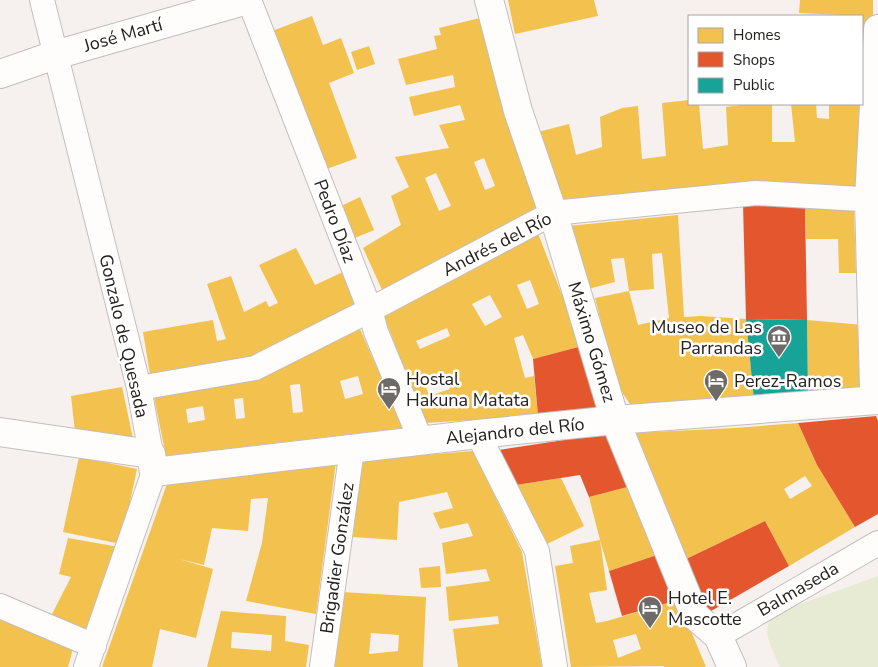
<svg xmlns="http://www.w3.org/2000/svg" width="878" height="667" font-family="'Nunito Sans',sans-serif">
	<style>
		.green { fill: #e8ebd4 }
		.homes { fill: #f2c14e; fill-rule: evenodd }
		.shops { fill: #e4572e }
		.public { fill: #17a398 }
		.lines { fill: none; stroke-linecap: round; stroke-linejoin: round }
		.minor-casing { stroke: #c2bebc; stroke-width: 26 }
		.tertiary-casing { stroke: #c2bebc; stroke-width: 30 }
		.minor { stroke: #fefdfc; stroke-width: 24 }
		.tertiary { stroke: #fefdfc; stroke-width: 28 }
		.labels { text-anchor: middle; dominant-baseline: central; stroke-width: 5; stroke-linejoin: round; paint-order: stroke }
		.street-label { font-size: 18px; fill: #24211f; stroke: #fff }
		.poi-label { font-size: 18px; fill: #24211f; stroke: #fff; text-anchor: start }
	</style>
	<rect width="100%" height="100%" fill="#f6f1ee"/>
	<path class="green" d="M878,576v91h-98c-8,-19 -23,-40 -2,-55z"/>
	<path class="homes" d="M508,0h86l4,16 -83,18z
		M800,0h73v30l-11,158 -302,15 -22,-71 31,-8 7,31 26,-8 -2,-30 22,-9 16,-2 4,53 24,-3 -4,-53 27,-3v4h10l4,45 25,-4 -2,-38 22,-3h24v38h23l-4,-38h25l1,14 12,1v-15h33v-88l-63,-3z
		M312,16l11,29 18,-7 13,35 -25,10 28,75 -33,12 -52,-139z
		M480,18l34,111 26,70 -6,14 -150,81 -21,-46 38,-23 -10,-29 18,-9 -14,-30 54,-9 -10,-23 26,-5 -5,-15 -46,11 -5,-19 46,-10 -2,-12 -47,10 -8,-26 39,-10 -3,-13 7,-1 -2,-7zM484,158l11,28 -10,4 -11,-28zM436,173l15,33 -12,5 -14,-33z
		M369,46l6,18 -18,6 -6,-18z
		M360,197l14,33 -19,8 -14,-32z
		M805,206l49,2 2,65h-17l-1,-34h-32z
		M678,215l6,102 17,-1 45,3 8,81 -124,4 -13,-19 -22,-87 34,-7 9,34 31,-7 -7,-65 -10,1 2,35 -25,2 -5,-33 -13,1 4,23 -27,7 -20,-63z
		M537,231l45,115 -49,13 -10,-24 -9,3 11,40 9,-2 4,40 -113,7 -41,-107 59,-36zM530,280l9,24 -12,5 -10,-24zM490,295l12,22 -17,9 -13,-22zM447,328l3,8 -30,13 -4,-8zM447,381l3,8 -21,7 -3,-9z
		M296,248l19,37 30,-14 18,37 -76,37 -65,23 -71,12 -8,-48 70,-12 4,21 9,-2 -19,-55 24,-8 13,36 22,-11 3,6 9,-4 -19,-38z
		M807,320l56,5 5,68 -60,3z
		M360,329l43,99 -237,28 -13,-64 112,-20zM358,376l5,18 -18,5 -5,-18zM300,384l3,28 -10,1 -3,-28zM243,398l2,20 -9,1 -2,-20zM203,406l2,14 -17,3 -2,-14z
		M122,387l12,56 -59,-11 -4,-36z
		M798,423l19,42 38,62 -66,39 -24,-45 -83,40 -51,-128 104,-5zM805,476l7,10 -22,13 -6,-10z
		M473,451l49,101 20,115h-84l-5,-38 46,-5 -1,-8 -49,5 -3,-34 44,-6 -4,-12 -40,5 -4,-31 31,-7 -5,-13 -28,6 -7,-16 20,-5 -6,-16 -48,10 -2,38 -44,-3 9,-77z
		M79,457l58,12 -16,75 -58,-12z
		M336,462l-20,152 -70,-13 16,-58 6,-45 -17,1 -3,32 -36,-3 -8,37 -25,-6 34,10 -17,69 -36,-9 -8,38h-50l66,-186z
		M561,478l23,48 -37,18 -31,-59z
		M631,486l26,69 -48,16 -9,-31 7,50 -18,3 7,30 11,-2 71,-21 28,67h-42v-1l-93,1 -16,-101 18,-3 -3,-17 30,-6 -11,-43zM636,634l5,15 -23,9 -5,-18z
		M68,538l51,9 -32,84 -36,-15 20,-39 -12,-3z
		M440,566l1,21 -20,1 -2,-20z
		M342,592l84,5 -3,70h-92zM371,633l28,2 -1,16 -29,3z
		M221,611l65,5 -1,25 24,4 -3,22h-99zM232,632l40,3 -1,16 -40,-3z
		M0,619l74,26 -6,22h-68z"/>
	<path class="shops" d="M743,204l62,2 2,114 -61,-1z
		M582,346l19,64 -63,6 -5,-57z
		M876,416l2,5v93l-23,13 -38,-62 -19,-42z
		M610,433l21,53 -42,11 -9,-22 -64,10 -17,-35z
		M765,521l24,45 -83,48 -24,-53z
		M657,555l21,45 -56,16 -13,-45z"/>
	<path class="public" d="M746,319l61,1 1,76 -54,4z"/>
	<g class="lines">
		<g class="minor-casing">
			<path id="minor" d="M42,0l97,388 12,66
				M249,0l121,310 6,22 45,109
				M139,388l116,-20 115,-58 183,-97 203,-20 122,7
				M478,434l59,117 18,116
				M0,606l94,40
				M718,636l160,-93
				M86,667l68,-195
				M322,667l30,-218"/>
		</g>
		<g class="tertiary-casing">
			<path id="tertiary" d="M489,0l29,111 35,102 62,207 80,196 23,20 14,31
				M878,29l-9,171 5,187 4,8
				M0,74l55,-19 192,-55
				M0,432l151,22 3,18 324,-38 137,-14 263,-20"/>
		</g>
		<use href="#minor" class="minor"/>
		<use href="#tertiary" class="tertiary"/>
	</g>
	<defs>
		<g id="museum-pin" transform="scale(1.25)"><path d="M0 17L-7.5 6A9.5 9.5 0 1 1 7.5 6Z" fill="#6e6a67" stroke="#fff"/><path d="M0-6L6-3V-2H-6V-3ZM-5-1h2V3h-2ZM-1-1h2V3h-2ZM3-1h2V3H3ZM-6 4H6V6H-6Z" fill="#fff"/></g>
		<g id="hotel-pin" transform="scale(1.25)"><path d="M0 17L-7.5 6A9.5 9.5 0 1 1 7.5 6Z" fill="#6e6a67" stroke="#fff"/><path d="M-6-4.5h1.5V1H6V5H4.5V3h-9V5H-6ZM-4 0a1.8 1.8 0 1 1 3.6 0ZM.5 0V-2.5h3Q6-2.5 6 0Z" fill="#fff"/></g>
	</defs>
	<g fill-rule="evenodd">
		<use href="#museum-pin" x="779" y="337"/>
		<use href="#hotel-pin" x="716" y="381"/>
		<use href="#hotel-pin" x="389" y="389"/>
		<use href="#hotel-pin" x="650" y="608"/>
	</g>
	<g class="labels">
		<g class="street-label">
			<text transform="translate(123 35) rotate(-16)">José Martí</text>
			<text transform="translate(335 221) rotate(69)">Pedro Díaz</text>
			<text transform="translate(497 244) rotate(-27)">Andrés del Río</text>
			<text transform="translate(124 336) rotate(77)">Gonzalo de Quesada</text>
			<text transform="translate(592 342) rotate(73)">Máximo Gómez</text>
			<text transform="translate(515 431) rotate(-6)">Alejandro del Río</text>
			<text transform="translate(337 558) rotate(-82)">Brigadier González</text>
			<text transform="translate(798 589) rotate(-30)">Balmaseda</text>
		</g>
		<g class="poi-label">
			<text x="762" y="327" text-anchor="end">Museo de Las<tspan x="762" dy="21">Parrandas</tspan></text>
			<text x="406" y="379">Hostal<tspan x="406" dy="21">Hakuna Matata</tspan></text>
			<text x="734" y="381">Perez-Ramos</text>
			<text x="668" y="598">Hotel E.<tspan x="668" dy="21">Mascotte</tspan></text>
		</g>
	</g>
	<rect x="688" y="15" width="175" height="90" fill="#ffffff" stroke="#a7a6a5"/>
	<rect x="698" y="28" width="25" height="15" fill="#f2c14e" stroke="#a7a6a5"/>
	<text x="733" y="40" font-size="15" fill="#24211f">Homes</text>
	<rect x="698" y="52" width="25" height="15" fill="#e4572e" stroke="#a7a6a5"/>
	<text x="733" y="65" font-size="15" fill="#24211f">Shops</text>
	<rect x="698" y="78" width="25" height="15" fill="#17a398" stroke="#a7a6a5"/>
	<text x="733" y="90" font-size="15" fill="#24211f">Public</text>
</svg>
